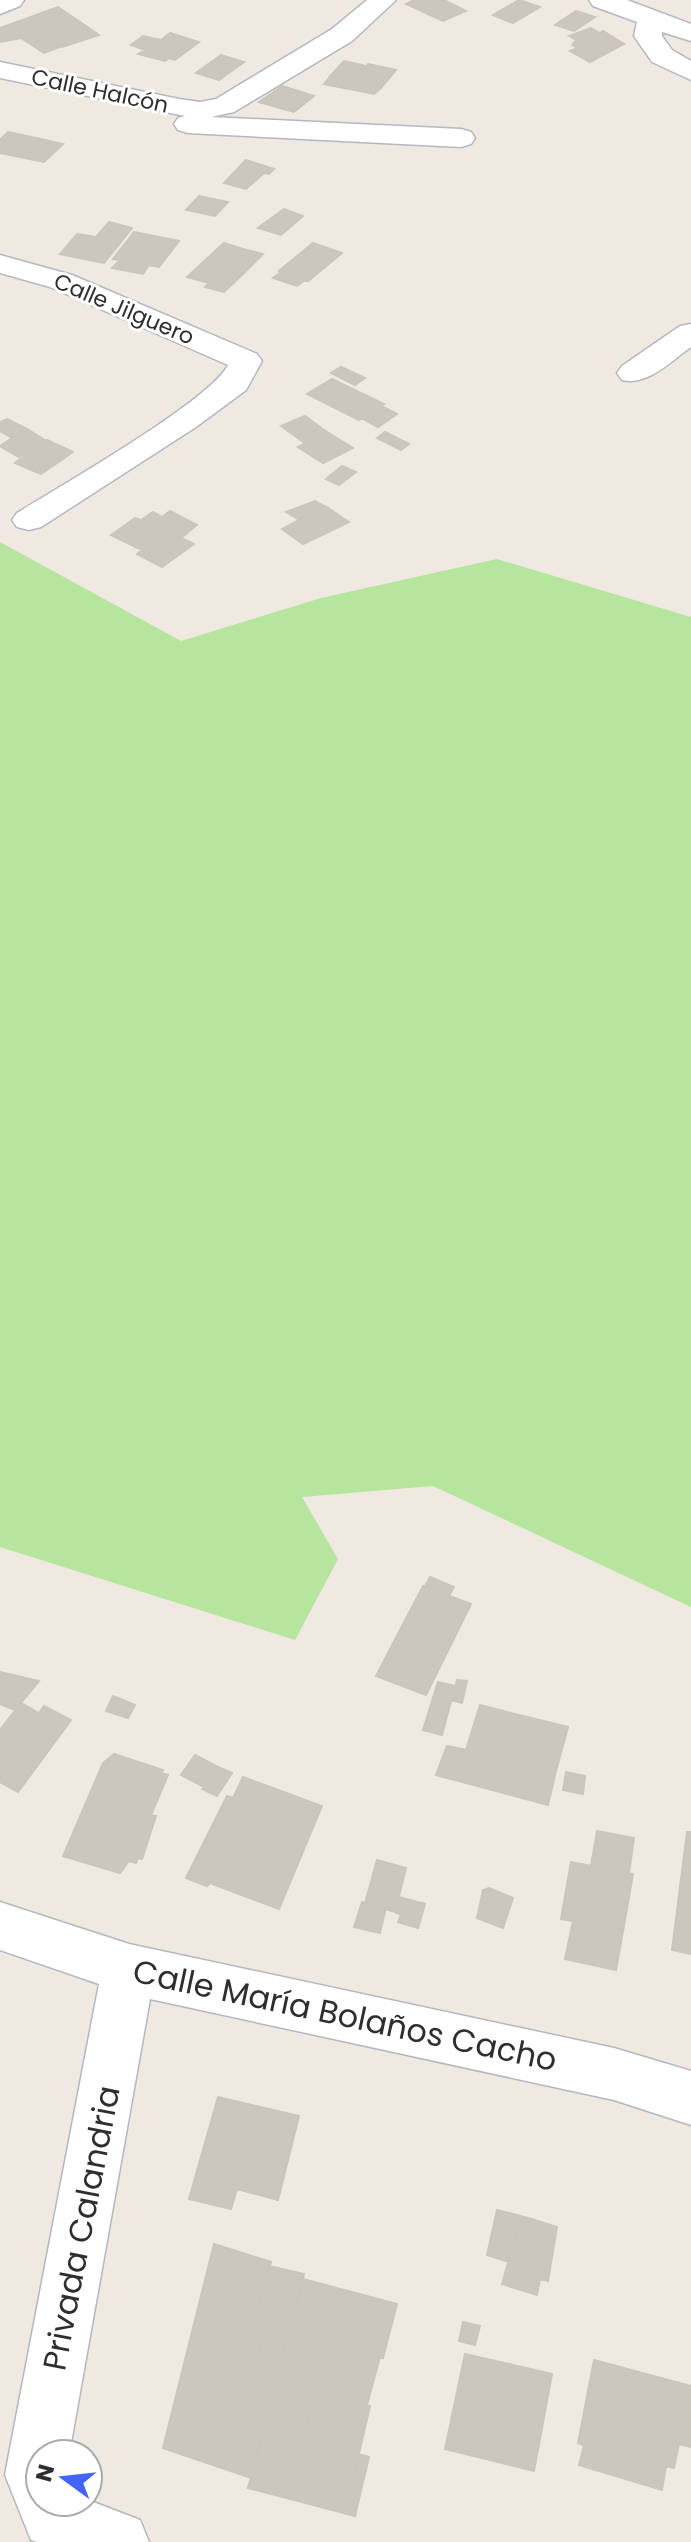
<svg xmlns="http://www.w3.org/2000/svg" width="691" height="2542" font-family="Poppins,sans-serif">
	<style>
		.green { fill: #b6e59e }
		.building { fill: #cbc7bf; stroke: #cbc5ba; stroke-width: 2 }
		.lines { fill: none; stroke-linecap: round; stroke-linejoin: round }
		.minor-casing { stroke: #b4b7c1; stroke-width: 3 }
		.minor { fill: #fff; fill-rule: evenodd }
		.labels { text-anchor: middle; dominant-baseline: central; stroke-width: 6; stroke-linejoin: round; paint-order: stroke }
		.far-street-label { font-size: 22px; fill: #2e2e2e; stroke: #fff }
		.near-street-label { font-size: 32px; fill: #2e2e2e; stroke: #fff }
	</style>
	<rect width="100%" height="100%" fill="#efe9e1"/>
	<path class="green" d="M0,542l181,99 140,-43 176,-39 194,58v990l-258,-121 -131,11 36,62 -43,81 -295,-93z"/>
	<path class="building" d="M414,0h30l22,11 -23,10 -37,-17z
		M519,0l21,7 -27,16 -20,-8z
		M58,7l41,28 -37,12 -18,-10 25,-9 -25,-16z
		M576,11l19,6 -21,14 -19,-6z
		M44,12l25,16 -25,9 16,10 -16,6 -23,-15 -21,4v-14z
		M591,28l9,5 3,-2 21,13 -34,18 -20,-11 8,-3 -6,-3 4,-5 -7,-4z
		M170,33l29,9 -24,18 -6,-2 -4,3 -27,-7 7,-4 -14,-5 12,-9 18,4z
		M221,55l23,7 -25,18 -23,-7z
		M344,61l22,5h1l-12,15 -25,-5z
		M368,64l28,6 -15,18 -28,-6z
		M331,76l22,6 28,6 -7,6 -50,-10z
		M282,86l32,10 -20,16 -35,-10z
		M8,132l37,8 18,4 -19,18 -44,-9v-13z
		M246,160l28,9 -5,5 -5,-1 -18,16 -22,-6z
		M199,196l29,6 -13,14 -29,-6z
		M284,209l19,7 -22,19 -23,-7z
		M109,222l23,6 -28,35 -44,-9 17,-20 19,3z
		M134,232l45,9 -20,26 -46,-8z
		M224,243l19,6 20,5 -22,22 -40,-12z
		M313,243l29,10 -34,28 -29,-10z
		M120,260l29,5 -6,9 -31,-6z
		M201,264l40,12 -17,16 -19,-5 4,-4 -22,-6z
		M281,272l24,8 -8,6 -24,-8z
		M341,367l24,11 -10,7 -24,-12z
		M332,379l52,25 -25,16 -52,-26z
		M381,406l16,8 -19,13 -17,-9z
		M305,416l22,16 -22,11 -24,-17z
		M7,419l20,10 -16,8 -11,-6v-9z
		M27,429l18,11 -26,17 -19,-11z
		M327,432l26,16 -30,15 -25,-16z
		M385,432l24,12 -8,6 -24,-12z
		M47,440l26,12 -32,22 -26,-11z
		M342,466l14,6 -17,13 -13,-6z
		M315,501l9,5 -26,13 -12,-7z
		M325,506l24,16 -46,22 -21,-15z
		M170,511l27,14 -16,13 13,6 -32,23 -25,-13 5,-4 -31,-15 24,-17 6,2 12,-8 9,5z
		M430,1577l24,10 -5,9 -24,-10z
		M423,1586l48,18 -45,91 -50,-19z
		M0,1672l39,9 -24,29 -15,-6z
		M457,1680l10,1 -5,22 -10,-3z
		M438,1682l17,4 -13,49 -19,-5z
		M113,1696l22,9 -7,13 -22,-7z
		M21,1703l18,10 5,-7 27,14 -53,72 -18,-10v-52z
		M480,1705l27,7 -13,44 62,15 -8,34 -112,-30 11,-29 19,4z
		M507,1712l61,15 -12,44 -62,-15z
		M114,1754l49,16 -2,3 7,2 -17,40 5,1 -14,43 -4,-1 -2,5 -7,-2 -9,12 -57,-17 40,-93z
		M195,1755l21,11 -12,21 -23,-12z
		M216,1766l16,7 -15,23 -15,-7z
		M566,1772l19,4 -2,18 -20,-4z
		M243,1777l79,29 -43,103 -69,-26 -3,3 -21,-8 41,-82 6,2z
		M597,1831l37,7 -5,35 -38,-7z
		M687,1832h4v122l-19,-4z
		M377,1860l29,8 -11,44 -30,-9z
		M571,1862l62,12 -10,57 -62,-12z
		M489,1888l24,10 -10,30 -26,-10 6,-28z
		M399,1897l26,7 -7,24 -20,-6 3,-7 -6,-3z
		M362,1902l24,5 -6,26 -26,-6z
		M573,1921l50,10 -7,39 -51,-11z
		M218,2097l81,19 -21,84 -41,-11 -6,20 -42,-10z
		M497,2210l31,8 -3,13 -7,-3 -9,34 -22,-7z
		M528,2218l29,9 -9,54 -8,-2 -3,16 -35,-11 16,-56 7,3z
		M214,2244l57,18 -14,47 36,9 -8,27 -23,-5 -10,39 24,5 -25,94 -88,-30z
		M269,2266l35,8 -11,44 -36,-9z
		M303,2279l94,25 -14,54 -55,-15 7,-26 -39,-11z
		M296,2306l39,11 -7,26 8,2 -14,49 -7,-2 -22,95 55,14 11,-47 10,3 -14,59 -107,-28z
		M463,2322l17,4 -5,19 -16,-4z
		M262,2340l23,5 -9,39 -24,-5z
		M336,2345l44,12 -13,48 -45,-11z
		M465,2354l87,20 -18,97 -89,-22z
		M594,2360l97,26v61l-12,-3 -5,24 -8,-2 -4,24 -83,-25 5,-20 -6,-2z
		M315,2392l55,14 -22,95 -55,-14z"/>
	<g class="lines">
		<g class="minor-casing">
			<path id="minor" d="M0,0h24l-4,6 -20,8z
				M367,0h29l-44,41 -118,71 -23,5 250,12 10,3 4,6 -4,6 -10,3 -273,-14 -10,-3 -4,-6 4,-6 7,-2 -185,-38v-16l179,37 21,3 16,-3 116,-70z
				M589,0h38l64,24v17l-29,-9v4l10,14 19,11v19l-39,-18 -18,-26 3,-14 -44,-16z
				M0,255l72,20 185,79 5,7 -16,29 -50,37 -155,100 -12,3 -12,-3 -5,-7 5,-7c43,-27 193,-112 211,-148l-178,-78 -50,-14z
				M691,324v23c-20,14 -43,39 -69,33l-5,-7 5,-7 58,-40z
				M0,1902l129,42 485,104 77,23v54l-77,-25 -464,-101 -81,455h-29v48l48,-2 52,20 9,22h-112l-6,-2 -26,-65 94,-491 -99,-34z"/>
		</g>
		<use href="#minor" class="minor"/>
	</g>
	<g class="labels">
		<g class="far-street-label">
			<text transform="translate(100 91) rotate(12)">Calle Halcón</text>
			<text transform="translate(124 309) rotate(23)">Calle Jilguero</text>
		</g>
		<g class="near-street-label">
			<text transform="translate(345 2015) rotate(12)">Calle María Bolaños Cacho</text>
			<text transform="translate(81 2228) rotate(-79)">Privada Calandria</text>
		</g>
	</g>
	<g transform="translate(64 2478) rotate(285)"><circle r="38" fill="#ffffff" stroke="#ababab" stroke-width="2"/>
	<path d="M0-6L14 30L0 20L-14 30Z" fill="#4264fb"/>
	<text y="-12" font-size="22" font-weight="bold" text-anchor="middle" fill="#2e2e2e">N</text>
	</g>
</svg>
